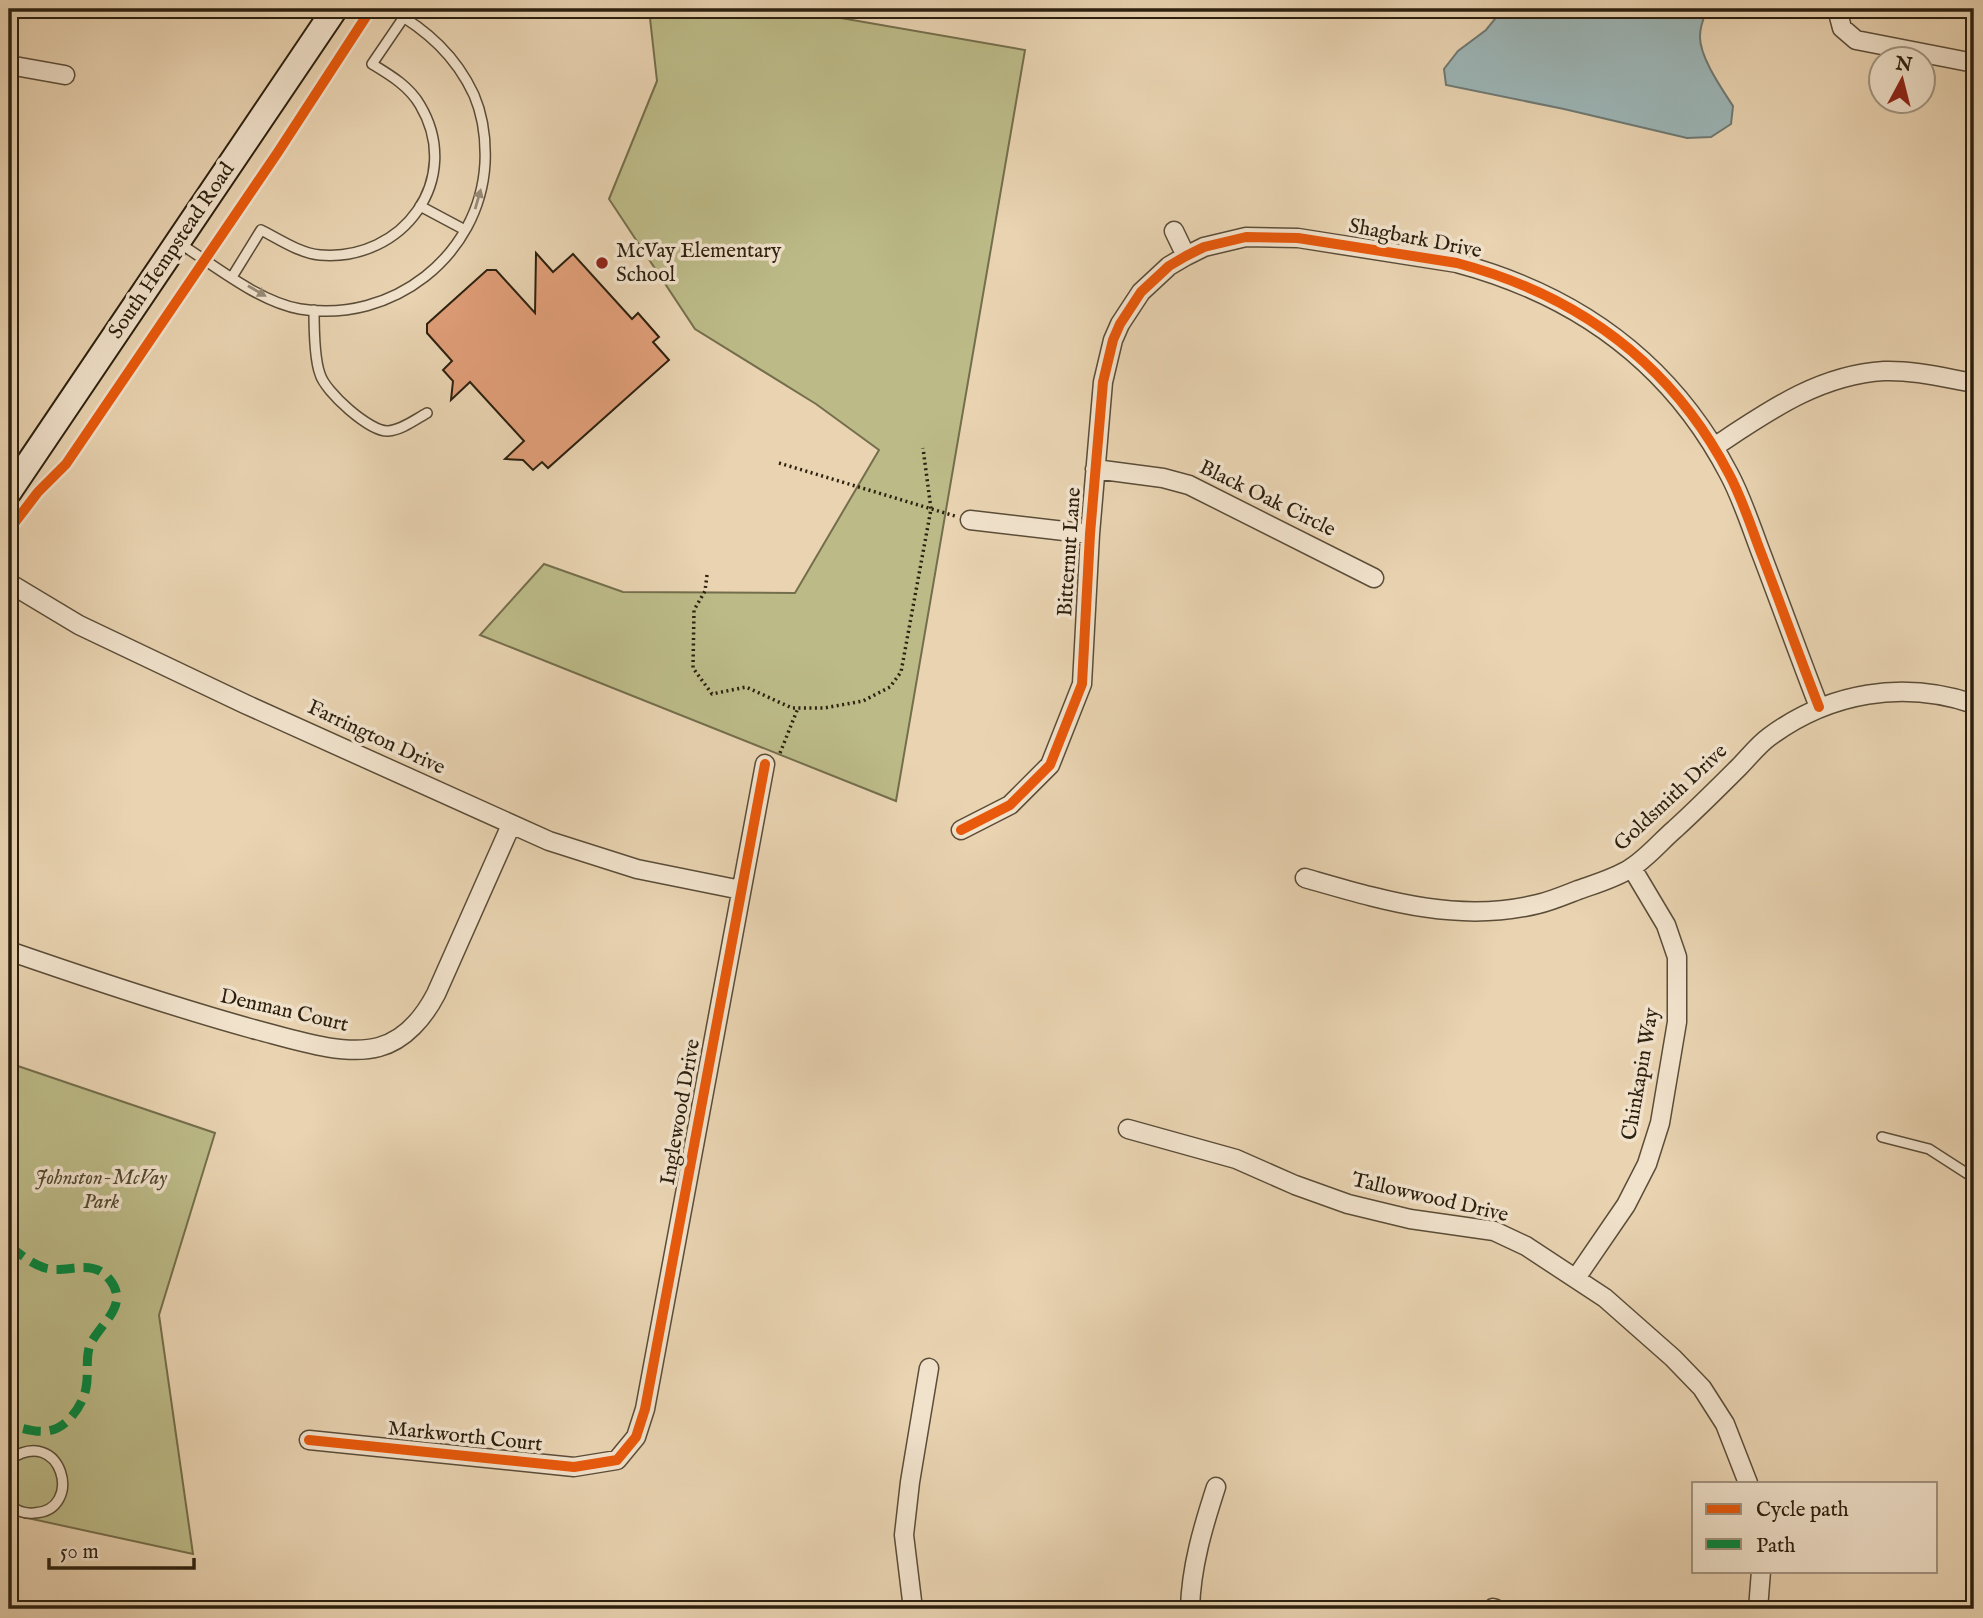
<svg xmlns="http://www.w3.org/2000/svg" width="1983" height="1618" font-family="'IM FELL English',serif">
	<style>
		.green { fill: #bcbb88; stroke: #746e4c; stroke-width: 2 }
		.water { fill: #9cb5b6; stroke: #6f7973; stroke-width: 2 }
		.building { fill: #e09e78; stroke: #2c200f; stroke-width: 2 }
		.lines { fill: none; stroke-linecap: round; stroke-linejoin: round }
		.lane-casing { stroke: #5b4d38; stroke-width: 12 }
		.street-casing { stroke: #5b4d38; stroke-width: 21 }
		.secondary-casing { stroke: #2c200f; stroke-width: 28 }
		.path { stroke: #2c200f; stroke-width: 3.5; stroke-dasharray: 2 3.5; stroke-linecap: butt }
		.lane { stroke: #f1e2cc; stroke-width: 9 }
		.street { stroke: #f1e2cc; stroke-width: 18 }
		.secondary { stroke: #f1e2cc; stroke-width: 24 }
		.quiet { stroke: #00873e; stroke-width: 9; stroke-dasharray: 18 9; stroke-linecap: butt }
		.cycleway-casing { stroke: #f1e2cc; stroke-width: 15 }
		.cycleway { stroke: #e8590c; stroke-width: 10 }
		.oneway { fill: #988b77 }
		.poi-dot { fill: #8f2418; stroke: #f1e2cc; stroke-width: 2.5 }
		.labels { text-anchor: middle; dominant-baseline: central; stroke-width: 7; stroke-linejoin: round; paint-order: stroke }
		.street-label { font-size: 21px; fill: #2c200f; stroke: #f1e2cc }
		.poi-label { font-size: 21px; fill: #2c200f; stroke: #f1e2cc; text-anchor: start }
		.park-label { font-size: 21px; font-style: italic; fill: #50472d; stroke: #f1e2cc }
	</style>
	<rect width="100%" height="100%" fill="#e9d3b1"/>
	<filter id="stains"><feTurbulence type="fractalNoise" baseFrequency=".00286" numOctaves="4"/><feColorMatrix values="0 0 0 0 .2 0 0 0 0 .09 0 0 0 0 .02 0 0 0 .5 -.17"/></filter>
	<radialGradient id="worn" r=".72"><stop offset=".6" stop-color="#630" stop-opacity="0"/><stop offset="1" stop-color="#630" stop-opacity=".3"/></radialGradient>
	<path class="green" d="M649,9h140l236,41 -129,751 -416,-166 64,-71 79,28 172,1 84,-143 -63,-46 -121,-75 -86,-130 48,-118z
		M9,1063l206,70 -56,182 34,239 -184,-40z"/>
	<path class="water" d="M1503,9h98l28,4 4,-4h74c-3,8 -7,17 -7,27 -1,20 22,53 33,70l-2,18 -20,13 -24,1 -123,-29 -118,-24 -2,-16 14,-18 28,-21z"/>
	<path class="building" d="M536,253l17,19 20,-18 59,65 6,-6 21,24 -6,5 16,18 -121,108 -6,-6 -9,8 -10,-10 -18,-1 19,-18 -54,-59 -19,18 2,-19 -10,-11 9,-9 -25,-28v-9l60,-54h9l39,43z"/>
	<g class="lines">
		<g class="lane-casing">
			<path id="lane" d="M420,206l45,24
				M179,243c35,22 80,59 121,66 92,15 180,-53 185,-146 1,-23 -2,-47 -11,-68 -18,-39 -47,-65 -84,-86
				M232,277l29,-47c18,9 38,23 59,25 83,7 144,-76 100,-150 -11,-19 -30,-30 -48,-41l32,-47
				M314,310c0,17 0,48 6,64 5,18 50,58 68,57 14,-1 28,-12 39,-18
				M1882,1137l47,12 45,29
				M9,1460c53,-37 76,51 25,53 -10,1 -19,-3 -25,-9"/>
		</g>
		<g class="street-casing">
			<path id="street" d="M1837,9l5,19 14,12 118,23
				M9,65l56,10
				M1174,231l12,25
				M1714,447c53,-35 104,-72 170,-76 30,-1 61,7 90,12
				M1095,469l68,9 26,7 185,93
				M970,520l120,14
				M9,583l70,42 166,79 304,137 88,28 104,21
				M961,830l49,-25 40,-40 32,-81 8,-150 13,-152 10,-42 7,-16 21,-32 28,-26 17,-10 18,-9 42,-10 52,1 159,25c120,32 214,100 272,211 14,26 23,56 34,84 19,50 37,100 56,149
				M1305,878c77,22 152,46 233,26 13,-3 27,-9 40,-14 17,-6 38,-12 53,-22 16,-10 30,-27 44,-39 22,-20 43,-41 64,-62 10,-10 19,-22 30,-30 61,-45 134,-57 205,-33
				M9,951c81,28 161,55 244,78 36,9 90,28 126,18 26,-7 45,-30 57,-53l75,-169
				M1128,1129l108,30 59,26 53,19 62,15 84,12 32,15 79,52 68,60 29,30 23,36 23,59
				M1576,1278l50,-73 21,-41 13,-41 17,-101v-65l-11,-32 -34,-57
				M309,1440l265,27 43,-7 19,-23 9,-28 120,-645
				M1493,1608l3,1
				M913,1609l-9,-74 6,-53 19,-114
				M1190,1609c1,-42 13,-82 26,-122
				M1758,1609l3,-38"/>
		</g>
		<g class="secondary-casing">
			<path id="secondary" d="M9,492l326,-483"/>
		</g>
		<path class="path" d="M779,463l176,53
			M707,575l-2,16 -11,19 -1,58 19,26 34,-7 46,21h32l39,-7 27,-14 11,-15 30,-163 -8,-61
			M780,753l18,-45"/>
		<use href="#lane" class="lane"/>
		<use href="#street" class="street"/>
		<use href="#secondary" class="secondary"/>
		<path class="quiet" d="M9,1246c11,8 23,18 36,22 23,6 48,-11 65,12 20,26 -10,43 -20,65 -5,14 -1,29 -4,43 -2,10 -7,20 -14,28 -19,23 -38,15 -63,9"/>
		<g class="cycleway-casing">
			<path id="cycleway" d="M9,530l29,-38 28,-28 212,-312 93,-143
				M961,830l49,-25 40,-40 32,-81 8,-150 13,-152 10,-42 7,-16 21,-32 28,-26 17,-10 18,-9 42,-10 52,1 159,25c120,32 214,100 272,211 14,26 23,56 34,84 19,50 37,100 56,149
				M309,1440l265,27 43,-7 19,-23 9,-28 120,-645"/>
		</g>
		<use href="#cycleway" class="cycleway"/>
	</g>
	<defs><path id="oneway-solid" d="M-6-.8H1V-3.2L6.5 0L1 3.2V.8H-6Z" transform="scale(1.75)"/></defs>
	<g class="oneway">
		<use href="#oneway-solid" transform="translate(478 199) rotate(-74)"/>
		<use href="#oneway-solid" transform="translate(257 291) rotate(30)"/>
	</g>
	<circle class="poi-dot" cx="602" cy="263" r="7"/>
	<g class="labels">
		<g class="street-label">
			<text transform="translate(1415 239) rotate(11)">Shagbark Drive</text>
			<text transform="translate(172 251) rotate(-56)">South Hempstead Road</text>
			<text transform="translate(1267 499) rotate(26)">Black Oak Circle</text>
			<text transform="translate(1070 552) rotate(-86)">Bitternut Lane</text>
			<text transform="translate(376 738) rotate(25)">Farrington Drive</text>
			<text transform="translate(1671 798) rotate(-43)">Goldsmith Drive</text>
			<text transform="translate(284 1011) rotate(13)">Denman Court</text>
			<text transform="translate(1641 1074) rotate(-80)">Chinkapin Way</text>
			<text transform="translate(681 1112) rotate(-80)">Inglewood Drive</text>
			<text transform="translate(1430 1198) rotate(13)">Tallowwood Drive</text>
			<text transform="translate(465 1437) rotate(6)">Markworth Court</text>
		</g>
		<g class="poi-label">
			<text x="616" y="251">McVay Elementary<tspan x="616" dy="24">School</tspan></text>
		</g>
		<g class="park-label">
			<text x="101" y="1178">Johnston-McVay<tspan x="101" dy="24">Park</tspan></text>
		</g>
	</g>
	<rect width="1983" height="1618" fill="none" stroke="#e9d3b1" stroke-width="35"/>
	<rect x="10" y="10" width="1962" height="1597" fill="none" stroke="#2c200f" stroke-width="3.5"/>
	<rect x="18" y="18" width="1948" height="1583" fill="none" stroke="#2c200f" stroke-width="2"/>
	<rect x="1692" y="1482" width="245" height="91" fill="#f1e2cc" stroke="#a29480" stroke-width="2"/>
	<rect x="1706" y="1504" width="35" height="10" fill="#e8590c" stroke="#a29480" stroke-width="2"/>
	<text x="1756" y="1516" font-size="21" fill="#2c200f">Cycle path</text>
	<rect x="1706" y="1539" width="35" height="10" fill="#00873e" stroke="#a29480" stroke-width="2"/>
	<text x="1756" y="1552" font-size="21" fill="#2c200f">Path</text>
	<g transform="translate(1902 80) rotate(7)"><circle r="33" fill="#f1e2cc" stroke="#a29480" stroke-width="2"/>
	<path d="M0-5L12 26L0 18L-12 26Z" fill="#8f2418"/>
	<text y="-10" font-size="19" font-weight="bold" text-anchor="middle" fill="#2c200f">N</text>
	</g>
	<path d="M49 1558v10h145v-10" fill="none" stroke="#2c200f" stroke-width="3.5"/>
	<text x="60" y="1558" font-size="21" fill="#2c200f" stroke="#f1e2cc" stroke-width="5" paint-order="stroke">50 m</text>
	<rect width="100%" height="100%" filter="url(#stains)"/>
	<rect width="100%" height="100%" fill="url(#worn)"/>
</svg>
